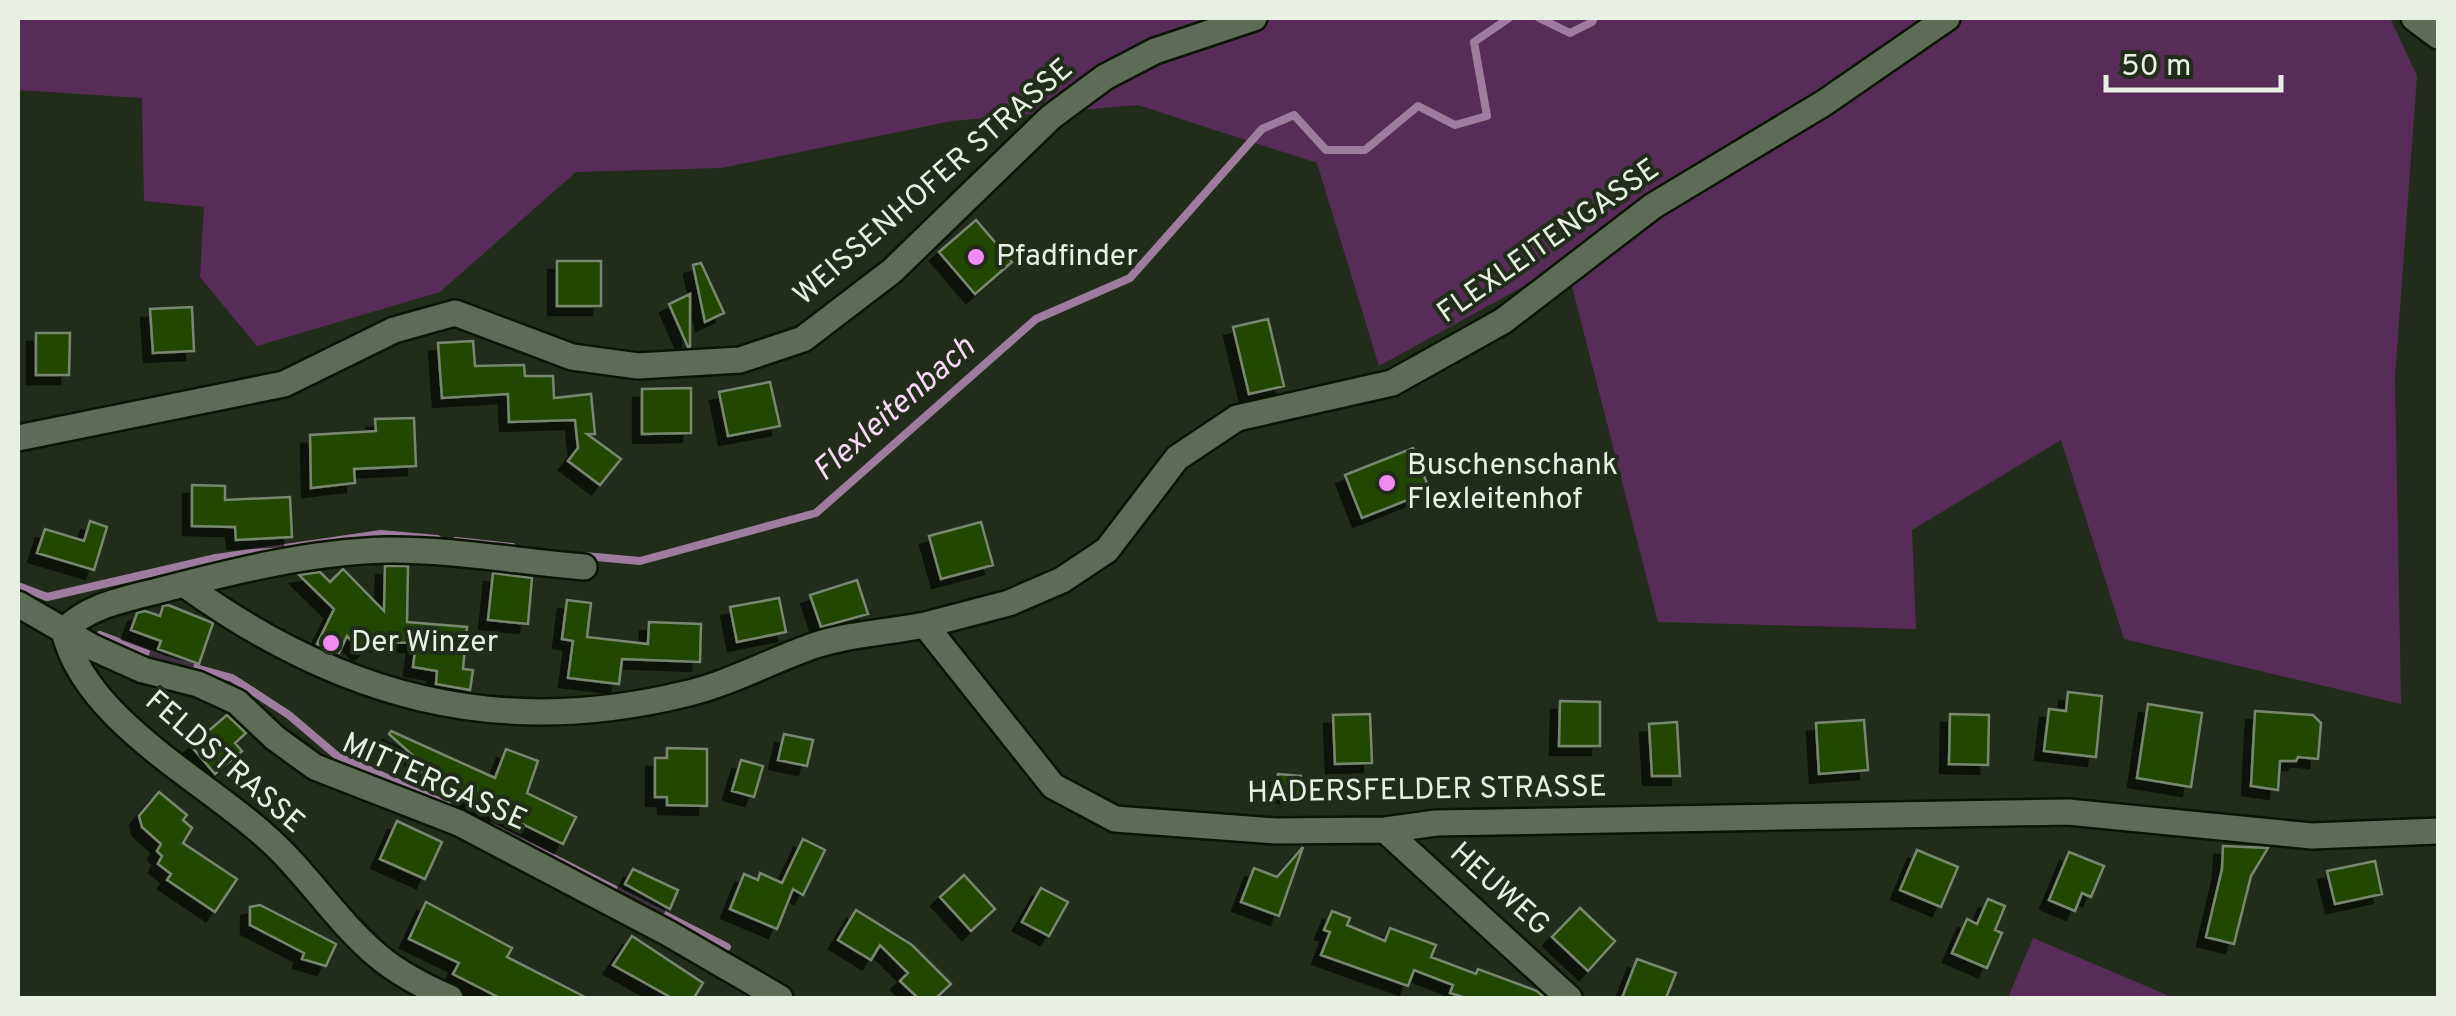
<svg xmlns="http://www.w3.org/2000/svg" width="2456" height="1016" font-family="Overpass,sans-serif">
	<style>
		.green { fill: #582c58 }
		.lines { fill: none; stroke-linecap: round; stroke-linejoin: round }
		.stream { stroke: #9e7c9d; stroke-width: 8 }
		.building { fill: #244703; stroke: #798771; stroke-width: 2.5; filter: url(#shadow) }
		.street-casing { stroke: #0a1504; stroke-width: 30 }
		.street { stroke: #5e6b56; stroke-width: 25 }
		.poi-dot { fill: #f28af3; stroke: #212d1a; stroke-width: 4 }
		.labels { text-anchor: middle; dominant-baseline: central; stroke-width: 8; stroke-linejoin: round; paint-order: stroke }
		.street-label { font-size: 30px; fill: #e8f0e4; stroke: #212d1a }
		.poi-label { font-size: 30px; fill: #e8f0e4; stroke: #212d1a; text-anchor: start }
		.water-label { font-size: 32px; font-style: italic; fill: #f7d8f6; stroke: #212d1a }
	</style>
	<defs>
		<filter id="shadow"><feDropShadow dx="-9" dy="9" stdDeviation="0" flood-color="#0009"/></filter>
	</defs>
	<rect width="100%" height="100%" fill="#212d1a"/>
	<path class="green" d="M18,18h2372l27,58 -22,301 6,327 -277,-65 -63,-199 -149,90 4,99 -258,-7 -92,-359 -187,103 -62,-203 -179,-58 -186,16 -231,47 -145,4 -136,120 -183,54 -57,-69 4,-70 -60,-6 -2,-103 -124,-8z
		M2033,938l134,57 1,3h-160z"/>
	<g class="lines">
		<path class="stream" d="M1539,18l31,15 22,-11 2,-4
			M456,541l56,6
			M585,556l55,5 176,-48 220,-194 94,-41 132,-149 32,-14 32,35h39l53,-44 37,19 32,-9 -13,-74 35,-24
			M18,586l29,11 169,-39 165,-24 56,5
			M100,635l63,24 69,19 57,37 47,40 111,50
			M491,826l236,121"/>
	</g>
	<path class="building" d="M976,220l36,42 -37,32 -36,-42z
		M557,261h44v45h-44z
		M701,263l23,50 -19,9 -12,-57z
		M690,294v53h-2l-19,-43z
		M192,307l2,44 -41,2 -3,-44z
		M1268,319l16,67 -35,8 -16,-67z
		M36,333h34l-1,42h-33z
		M473,341l2,25 49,-1 1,11h28l1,22 37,-4 4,40h-8l34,25 -21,26 -32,-24 10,-13 -3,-28 -66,2 -1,-28 -66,4 -4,-55z
		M770,382l10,44 -52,10 -9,-44z
		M691,388v45l-49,1v-45z
		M414,418l2,48 -62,3 1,14 -44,5 -1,-53 66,-4 -1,-12z
		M1413,448l17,43 -68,27 -17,-43z
		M192,485l33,1v14l65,-3 2,40 -56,3 -1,-13 -43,-1z
		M90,521l17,6 -13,43 -57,-17 8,-24 39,12z
		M981,522l12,43 -52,14 -12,-43z
		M385,566h23l-1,56 60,5 -4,42 10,1 -3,20 -34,-6 1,-13 -24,-4 3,-24 -43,-1 -11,10 -15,-16 -8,17 -22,-9 17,-35 -35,-34 21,-3 10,10 13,-13 41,42z
		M493,573l39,5 -4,46 -40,-4z
		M857,580l11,34 -47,13 -11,-32z
		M779,598l7,34 -49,10 -7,-35z
		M567,600l24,3 -4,34 61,7 1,-22 52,2 -1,38 -78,-3 -3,25 -51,-6 5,-37 -11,-2z
		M168,605l45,18 -14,41 -41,-15 3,-8 -30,-11 6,-17 8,-2 15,5 3,-10z
		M2068,692l34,4 -6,61 -52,-6 5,-42 17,2z
		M1560,701l40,1v44h-41z
		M2148,704l54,9 -11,74 -54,-9z
		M2255,711l58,4 8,8 -3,36 -20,-2 -2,4h-16l-2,29 -27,-4z
		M1370,714l2,49 -37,1 -2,-49z
		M1950,714l39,1 -1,50 -39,-1z
		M227,715l19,18 -11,10 7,8 -27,23 -24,-28z
		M1864,720l4,50 -49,4 -3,-51z
		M1677,722l3,54h-28l-3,-52z
		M391,731l104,47 11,-29 32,12 -11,32 49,24 -13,27 -63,-31 -3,4 -30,-15 2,-7 -55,-26 4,-9 -29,-26z
		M784,734l29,6 -6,26 -29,-6z
		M667,748l40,1v57l-40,-1v-8h-12v-39h12z
		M741,760l22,6 -9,31 -22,-6z
		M1278,774l23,2 -1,19 -24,-2z
		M159,792l28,23 -4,5 9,8 -9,15 54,36 -22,33 -48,-32 4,-6 -13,-10 4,-8 -5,-5 4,-7 -19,-17 -3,-11z
		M397,821l45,21 -17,37 -45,-20z
		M803,839l22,11 -22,45 -10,-6 -16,40 -47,-20 14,-35 14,6 2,-7 22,10z
		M2223,846l45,2 -17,28 -17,68 -28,-7 16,-68z
		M1303,847l-24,69 -38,-14 13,-34 23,9z
		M1917,850l41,17 -17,40 -41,-17z
		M2069,852l35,14 -13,31 -9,-4 -7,18 -26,-11z
		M2375,861l7,33 -47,10 -8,-33z
		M633,869l45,21 -8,19 -45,-25z
		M964,875l31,34 -24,22 -31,-34z
		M1041,888l27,14 -19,34 -27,-14z
		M1988,899l17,7 -10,24 7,3 -15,35 -35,-15 15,-34 10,5z
		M426,902l86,46 -5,9 80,41h-87l-47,-24 6,-11 -50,-24z
		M260,905l76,39 -10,22 -24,-7 2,-6 -54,-28v-18z
		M1580,908l35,33 -27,30 -36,-34z
		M856,910l56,35 39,39 -15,14h-18l-18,-17 8,-8 -28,-28 -9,15 -33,-20z
		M1332,911l18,7 -3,7 38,16 5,-13 46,17 -5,12 45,17 2,-5 59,22 8,7h-79l-16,-5 3,-8 -39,-15 -6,16 -87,-31 9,-23 -6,-2z
		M632,936l71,47 -9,15h-22l-59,-33z
		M1637,959l39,14 -10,25h-44z"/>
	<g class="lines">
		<g class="street-casing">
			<path id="street" d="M2414,18l24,18
				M18,438l266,-54 110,-54 61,-17 117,44 66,9 102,-6 63,-21 89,-68 159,-154 54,-40 50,-26 99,-33
				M184,584c155,112 312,156 501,110 44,-10 85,-33 128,-48 35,-12 76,-14 112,-21l128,161 62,33 161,12 109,-1 51,-7 632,-11 244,24 126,-5
				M18,604l76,44 49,22 55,14 39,18 38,36 40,29 144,56 209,110 112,65
				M925,625l84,-22 53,-23 45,-30 70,-92 60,-40 155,-35 111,-62 150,-115 171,-103 123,-85
				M64,631c20,87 135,146 199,203 42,36 72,86 115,122 21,18 47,31 72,42
				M64,631c24,-26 63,-32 97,-41 73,-19 149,-38 225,-40 62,-1 136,12 198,17
				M1385,830l184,168"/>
		</g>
		<use href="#street" class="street"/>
	</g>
	<g class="poi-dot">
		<circle cx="976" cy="257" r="10"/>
		<circle cx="1387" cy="483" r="10"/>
		<circle cx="331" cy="643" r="10"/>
	</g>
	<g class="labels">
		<g class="street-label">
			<text transform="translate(934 183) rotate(-41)">WEISSENHOFER STRASSE</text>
			<text transform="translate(1549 242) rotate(-35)">FLEXLEITENGASSE</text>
			<text transform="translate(224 763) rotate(41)">FELDSTRASSE</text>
			<text transform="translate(434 783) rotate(24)">MITTERGASSE</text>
			<text transform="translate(1427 791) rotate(-1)">HADERSFELDER STRASSE</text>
			<text transform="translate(1499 890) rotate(42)">HEUWEG</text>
		</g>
		<g class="poi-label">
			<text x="996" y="257">Pfadfinder</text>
			<text x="1407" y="466">Buschenschank<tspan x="1407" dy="34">Flexleitenhof</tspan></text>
			<text x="351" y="643">Der Winzer</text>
		</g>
		<g class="water-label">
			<text transform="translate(895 410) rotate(-41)">Flexleitenbach</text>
		</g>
	</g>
	<rect width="2456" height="1016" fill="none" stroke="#e8f0e4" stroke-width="40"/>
	<path d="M2106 75v15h175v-15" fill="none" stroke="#e8f0e4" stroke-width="5"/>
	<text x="2121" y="75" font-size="30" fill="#e8f0e4" stroke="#212d1a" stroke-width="8" paint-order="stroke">50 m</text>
</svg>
